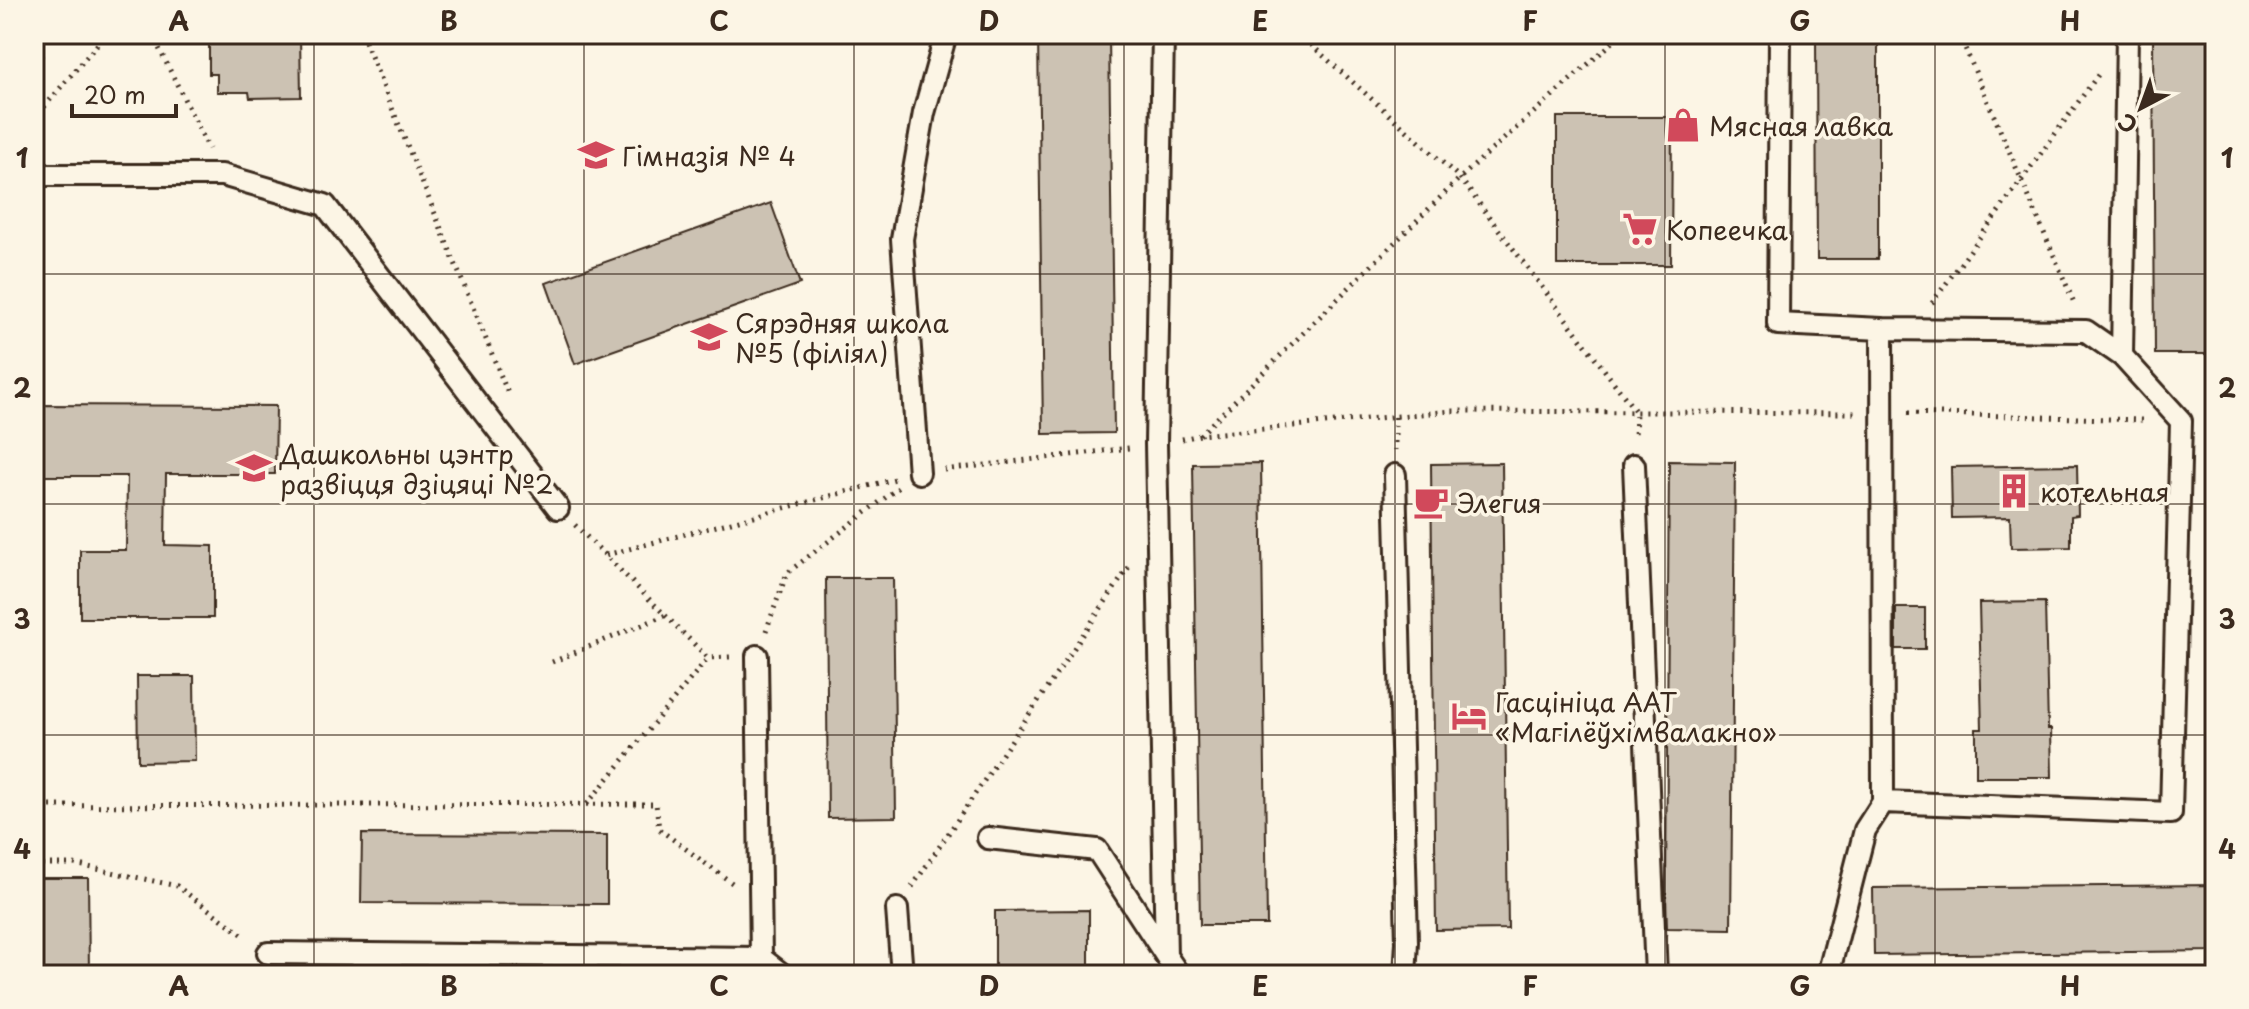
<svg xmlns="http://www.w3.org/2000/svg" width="2249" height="1009" font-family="'Playpen Sans',sans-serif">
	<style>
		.building { fill: #ccc2b3; stroke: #3b2a1e; stroke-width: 2 }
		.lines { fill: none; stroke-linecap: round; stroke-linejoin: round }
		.lane-casing { stroke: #3b2a1e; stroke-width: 26 }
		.path { stroke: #3b2a1e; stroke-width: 5; stroke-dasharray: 2 6; stroke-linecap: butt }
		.lane { stroke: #fcf5e5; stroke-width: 20 }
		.grid { fill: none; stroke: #3b2a1e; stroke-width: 2; stroke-opacity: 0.55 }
		.labels { text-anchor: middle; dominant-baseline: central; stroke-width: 7; stroke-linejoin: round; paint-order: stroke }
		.poi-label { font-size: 26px; fill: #3b2a1e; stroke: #fcf5e5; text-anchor: start }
		.neatline { fill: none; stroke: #3b2a1e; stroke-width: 3 }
		.grid-label { font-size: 26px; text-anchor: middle; font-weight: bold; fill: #3b2a1e }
	</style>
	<rect width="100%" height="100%" fill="#fcf5e5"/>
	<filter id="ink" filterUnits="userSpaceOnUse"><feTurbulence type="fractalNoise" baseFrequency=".0125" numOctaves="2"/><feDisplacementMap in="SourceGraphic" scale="16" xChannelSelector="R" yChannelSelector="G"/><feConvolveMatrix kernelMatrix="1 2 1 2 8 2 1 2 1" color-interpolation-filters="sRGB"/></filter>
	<g filter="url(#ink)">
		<path class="building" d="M209,34h91l1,63 -51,1 -1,-6h-32v-18h-8z
			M1038,34h71l5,399 -71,1z
			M1816,34h62v225h-61z
			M2153,34h62v320h-60z
			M1557,117h115l-1,148h-114z
			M771,203l29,81 -225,80 -29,-81z
			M34,405l242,1 -1,68h-109l-1,71 48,1v72h-133v-68h46l1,-74h-93z
			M1669,461l66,1 -4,467 -64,-1 -1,-34z
			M1261,463l6,462h-67l-7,-461z
			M1502,463l6,466 -72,1 -5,-466z
			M2077,465l1,50 -7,1v31l-60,1 -1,-31 -58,1 -1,-51z
			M826,578h67l3,239 -68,1z
			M2045,602l3,127h3l1,48h-76v-48h6l-3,-126z
			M1896,608h29v41h-29z
			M137,676h57l1,85 -57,1z
			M362,834l245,1v69l-246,-1z
			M34,878h54l1,97h-55z
			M2215,885v66l-341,4 -1,-67z
			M1089,910v65h-94v-64z"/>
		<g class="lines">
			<g class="lane-casing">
				<path id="lane" d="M1163,34l-7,410 10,512 13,19
					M1780,34l-2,290 104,5
					M34,175h188l103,30 233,303
					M2122,356l5,-322
					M1634,465l22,510
					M919,473l-17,-234 22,-126 22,-79
					M1395,475l12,467 -2,33
					M757,656l4,302
					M988,838l109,12 69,106
					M897,909l5,66
					M268,953l493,5 22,17
					M1828,975l37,-145 18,-28 -1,-473 204,2 36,25 59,65 -10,392 -288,-11"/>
			</g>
			<path class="path" d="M152,34l57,115
				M362,34l147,362
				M1299,34l161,144 176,234 -1,26
				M1959,34l116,271
				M38,113l4,-79
				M34,119l72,-85
				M1932,303l166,-228
				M1908,413l234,7
				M1395,417v33
				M1200,435l260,-257 162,-144
				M1182,439l18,-4 251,-24 407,2
				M944,470l185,-22
				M575,525l133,133 22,-1
				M606,555l289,-76
				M766,631l21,-58 111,-85
				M552,662l114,-47
				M587,804l121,-146
				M34,806l622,-2 3,25 73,54
				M34,864h40l103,22 69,51
				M912,887l219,-323"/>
			<use href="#lane" class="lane"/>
		</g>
	</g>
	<path class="grid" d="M314,34v941M584,34v941M854,34v941M1124,34v941M1395,34v941M1665,34v941M1935,34v941M34,274h2181M34,504h2181M34,735h2181"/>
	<defs>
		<g id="shop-bare" transform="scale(2.76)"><path d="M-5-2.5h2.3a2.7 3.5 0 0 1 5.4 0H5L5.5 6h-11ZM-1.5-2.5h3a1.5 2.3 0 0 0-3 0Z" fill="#d1495b" stroke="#fcf5e5" stroke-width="2.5" paint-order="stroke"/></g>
		<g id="school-bare" transform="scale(2.76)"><path d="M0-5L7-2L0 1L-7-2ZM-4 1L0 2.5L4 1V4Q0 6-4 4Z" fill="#d1495b" stroke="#fcf5e5" stroke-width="2.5" paint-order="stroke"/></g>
		<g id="supermarket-bare" transform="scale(2.76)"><path d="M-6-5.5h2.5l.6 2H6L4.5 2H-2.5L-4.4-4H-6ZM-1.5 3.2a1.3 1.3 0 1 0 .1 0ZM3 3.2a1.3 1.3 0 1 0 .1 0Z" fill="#d1495b" stroke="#fcf5e5" stroke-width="2.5" paint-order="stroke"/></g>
		<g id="building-bare" transform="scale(2.76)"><path d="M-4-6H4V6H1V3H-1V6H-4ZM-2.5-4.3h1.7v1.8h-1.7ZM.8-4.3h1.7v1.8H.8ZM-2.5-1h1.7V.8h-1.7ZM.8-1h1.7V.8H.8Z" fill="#d1495b" stroke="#fcf5e5" stroke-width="2.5" paint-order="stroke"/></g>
		<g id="cafe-bare" transform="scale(2.76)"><path d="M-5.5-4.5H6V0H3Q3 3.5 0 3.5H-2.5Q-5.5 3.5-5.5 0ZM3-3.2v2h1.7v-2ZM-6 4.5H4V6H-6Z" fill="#d1495b" stroke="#fcf5e5" stroke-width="2.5" paint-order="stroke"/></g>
		<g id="hotel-bare" transform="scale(2.76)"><path d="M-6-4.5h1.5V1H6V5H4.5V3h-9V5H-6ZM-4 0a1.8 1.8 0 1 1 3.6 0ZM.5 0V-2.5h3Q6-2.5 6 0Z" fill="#d1495b" stroke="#fcf5e5" stroke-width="2.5" paint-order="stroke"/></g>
	</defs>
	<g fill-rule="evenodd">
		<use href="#shop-bare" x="1683" y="125"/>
		<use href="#school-bare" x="596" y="155"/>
		<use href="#supermarket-bare" x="1640" y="229"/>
		<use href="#school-bare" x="709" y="337"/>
		<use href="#school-bare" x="254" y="468"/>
		<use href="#building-bare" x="2014" y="491"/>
		<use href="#cafe-bare" x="1431" y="502"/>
		<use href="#hotel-bare" x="1469" y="716"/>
	</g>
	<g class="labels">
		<g class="poi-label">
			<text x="1709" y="125">Мясная лавка</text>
			<text x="622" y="155">Гімназія № 4</text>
			<text x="1666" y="229">Копеечка</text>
			<text x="735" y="322">Сярэдняя школа<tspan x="735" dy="30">№5 (філіял)</tspan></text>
			<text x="280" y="453">Дашкольны цэнтр<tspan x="280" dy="30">развіцця дзіцяці №2</tspan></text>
			<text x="2040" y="491">котельная</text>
			<text x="1457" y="502">Элегия</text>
			<text x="1495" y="701">Гасцініца ААТ<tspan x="1495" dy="30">«Магілёўхімвалакно»</tspan></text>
		</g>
	</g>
	<rect width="2249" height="1009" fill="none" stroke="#fcf5e5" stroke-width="88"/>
	<g transform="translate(2141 108) rotate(221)" stroke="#fcf5e5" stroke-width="6" paint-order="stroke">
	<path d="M0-6L14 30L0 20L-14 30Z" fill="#3b2a1e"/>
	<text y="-12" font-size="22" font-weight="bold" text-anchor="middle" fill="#3b2a1e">С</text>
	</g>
	<path d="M72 104v12h104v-12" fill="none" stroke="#3b2a1e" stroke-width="4"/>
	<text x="84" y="104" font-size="24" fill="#3b2a1e" stroke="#fcf5e5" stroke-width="6" paint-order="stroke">20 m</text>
	<rect x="44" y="44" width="2161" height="921" class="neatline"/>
	<g class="grid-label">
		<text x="179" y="31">A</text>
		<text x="449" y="31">B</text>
		<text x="719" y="31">C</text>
		<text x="989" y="31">D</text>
		<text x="1260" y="31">E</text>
		<text x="1530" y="31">F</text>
		<text x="1800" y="31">G</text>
		<text x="2070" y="31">H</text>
		<text x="22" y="168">1</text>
		<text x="2227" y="168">1</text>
		<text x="22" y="398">2</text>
		<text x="2227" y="398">2</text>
		<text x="22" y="629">3</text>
		<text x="2227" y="629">3</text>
		<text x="22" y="859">4</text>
		<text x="2227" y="859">4</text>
		<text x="179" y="996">A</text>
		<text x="449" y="996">B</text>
		<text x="719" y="996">C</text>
		<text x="989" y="996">D</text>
		<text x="1260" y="996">E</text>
		<text x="1530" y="996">F</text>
		<text x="1800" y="996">G</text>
		<text x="2070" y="996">H</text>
	</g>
</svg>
